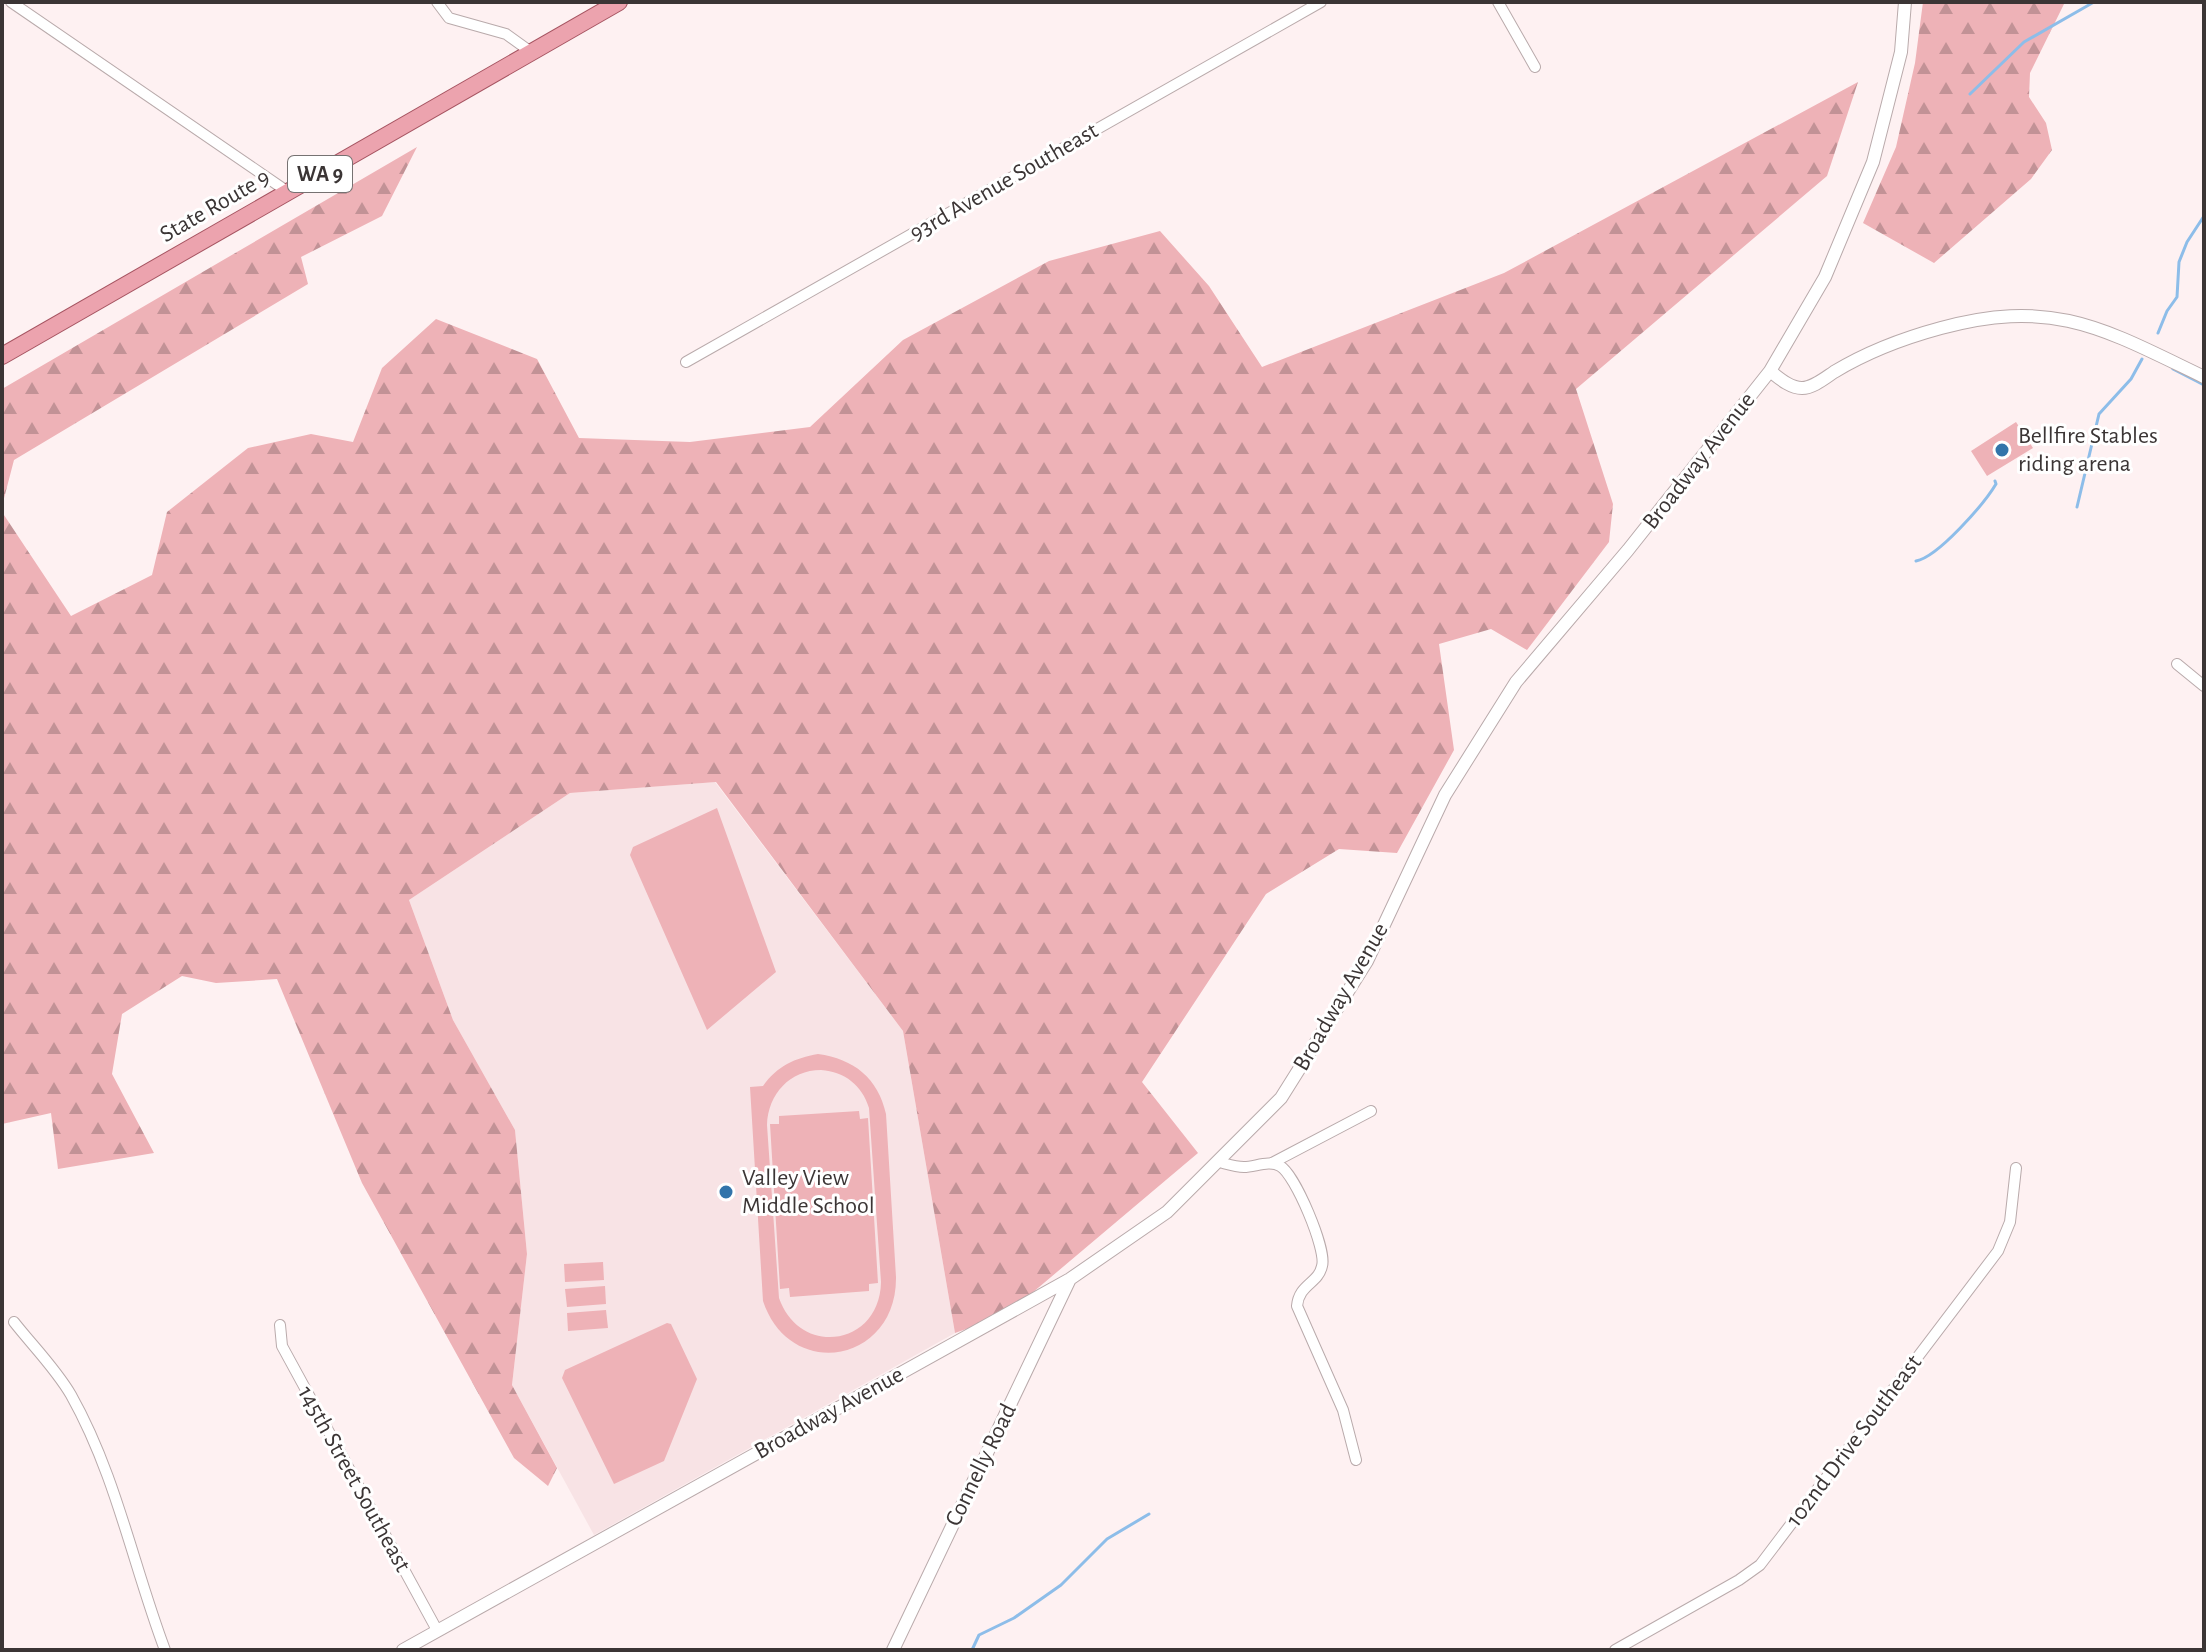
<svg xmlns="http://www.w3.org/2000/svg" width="2206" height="1652" font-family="'Alegreya Sans',sans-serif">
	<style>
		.built { fill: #f8e3e5 }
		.grass { fill: #eeb2b7; fill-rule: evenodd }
		.forest { fill: url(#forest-firs) }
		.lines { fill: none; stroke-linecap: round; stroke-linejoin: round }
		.stream { stroke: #8dbde9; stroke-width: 3 }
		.minor-casing { stroke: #b9aaab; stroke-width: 12 }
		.tertiary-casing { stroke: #b9aaab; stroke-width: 14 }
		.primary-casing { stroke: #a65461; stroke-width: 18 }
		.minor { stroke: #fff; stroke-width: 10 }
		.tertiary { stroke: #fff; stroke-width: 12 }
		.primary { stroke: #eca3ae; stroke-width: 16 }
		.poi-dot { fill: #3274aa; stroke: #fff; stroke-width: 3 }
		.labels { text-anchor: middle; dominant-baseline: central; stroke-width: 6; stroke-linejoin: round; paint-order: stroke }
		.shield { fill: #fff; stroke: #767272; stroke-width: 2 }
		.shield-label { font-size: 22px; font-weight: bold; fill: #3b3535 }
		.street-label { font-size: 24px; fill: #3b3535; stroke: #fff }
		.poi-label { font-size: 24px; fill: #3b3535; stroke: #fff; text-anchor: start }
	</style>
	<defs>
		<pattern id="forest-firs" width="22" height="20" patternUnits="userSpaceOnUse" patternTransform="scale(2)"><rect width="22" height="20" fill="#eeb2b7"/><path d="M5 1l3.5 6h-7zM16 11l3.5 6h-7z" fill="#c29296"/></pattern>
	</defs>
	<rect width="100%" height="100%" fill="#fef1f2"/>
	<path class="built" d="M715,782l188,249 52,302 -361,202 -82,-150 15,-131 -12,-124 -62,-110 -44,-120 161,-107z"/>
	<path class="grass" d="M2016,422l17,26 -46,28 -16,-25z
		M717,808l59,164 -69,58 -77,-175 3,-8z
		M818,1054c36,5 60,24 68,60l10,163c1,86 -106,105 -133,24l-13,-214 13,-1c14,-20 32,-28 55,-32zM821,1070c24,2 41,15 48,38l12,174c-1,64 -81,76 -102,16l-12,-173c1,-31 23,-55 54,-55z
		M859,1111l1,8 8,-1 10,165 -9,1v7l-79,6 -1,-9 -9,1 -10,-165h9v-8z
		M603,1262l1,18 -39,2 -1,-18z
		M605,1286l1,18 -39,3 -2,-18z
		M606,1310l2,18 -40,3 -1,-18z
		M667,1323l4,1 26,55 -33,82 -50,23 -52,-106 3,-8z"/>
	<path class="forest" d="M1923,2h142l-35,71 -1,24 17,26 6,27 -21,29 -97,84 -71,-40 33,-76 19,-84z
		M1858,82l-31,94 -251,213 37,115 -4,38 -82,108 -36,-21 -52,15 15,106 -57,103 -58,-4 -73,45 -124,188 56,71 -192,162 -51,18 -52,-302 -187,-249 -146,11 -161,107 44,120 62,110 12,124 -15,131 45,83 -9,18 -34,-28 -152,-275 -85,-204 -61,4 -34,-7 -60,38 -10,60 42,79 -96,16 -7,-56 -49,11v-612l69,104 81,-41 15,-63 81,-64 63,-14 42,8 29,-74 54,-49 101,40 42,79 111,4 120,-15 93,-87 146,-79 111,-30 49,55 53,81 242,-94z
		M417,147l-35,69 -81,41 7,27 -294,176 -12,46v-117z"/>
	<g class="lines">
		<path class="stream" d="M1970,94l54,-52 70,-40
			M2158,333l9,-22 10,-14 2,-35 8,-20 17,-26
			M2173,369l31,16
			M2077,507l22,-93 32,-35 11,-20
			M1916,561c22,-4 68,-57 80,-77l-1,-3
			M972,1650l7,-15 35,-17 47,-33 46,-46 42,-25"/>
		<g class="minor-casing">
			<path id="minor" d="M11,2l277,190
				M437,2l12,16 57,16 25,18
				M1498,2l37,65
				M686,362l635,-360
				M2177,664l27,22
				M1219,1162c8,2 16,5 25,5 11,0 25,-7 36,-1 15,8 47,84 42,100 -4,18 -23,18 -25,40l46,104 13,50
				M1272,1163l99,-52
				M14,1322c18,23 42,47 57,73 45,80 62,170 94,255
				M280,1325l2,21 155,284
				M1615,1650l124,-70 21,-15 238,-314 12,-29 6,-54"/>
		</g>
		<g class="tertiary-casing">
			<path id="tertiary" d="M1770,371c9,7 20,17 32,17 11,0 23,-10 32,-16 33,-20 70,-34 107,-44 113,-31 165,2 263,49
				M403,1650l667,-371 97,-67 114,-114 86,-137 78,-166 71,-113 112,-132 142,-179 55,-94 48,-115 28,-110 4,-50
				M893,1650l177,-371"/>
		</g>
		<g class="primary-casing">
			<path id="primary" d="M2,356l617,-354"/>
		</g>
		<use href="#minor" class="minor"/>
		<use href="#tertiary" class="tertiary"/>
		<use href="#primary" class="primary"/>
	</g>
	<g class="poi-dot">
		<circle cx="2002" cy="450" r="8"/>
		<circle cx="726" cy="1192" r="8"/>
	</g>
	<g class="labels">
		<rect class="shield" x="288" y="156" width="64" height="36" rx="6"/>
		<g class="shield-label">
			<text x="320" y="174">WA 9</text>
		</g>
		<g class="street-label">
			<text transform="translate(1004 182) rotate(-30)">93rd Avenue Southeast</text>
			<text transform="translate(215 206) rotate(-30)">State Route 9</text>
			<text transform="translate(1699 461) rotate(-52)">Broadway Avenue</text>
			<text transform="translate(1341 997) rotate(-60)">Broadway Avenue</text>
			<text transform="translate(829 1413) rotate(-29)">Broadway Avenue</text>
			<text transform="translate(1854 1441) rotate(-53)">102nd Drive Southeast</text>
			<text transform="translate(981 1465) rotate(-64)">Connelly Road</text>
			<text transform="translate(354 1479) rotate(61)">145th Street Southeast</text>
		</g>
		<g class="poi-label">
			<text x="2018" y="436">Bellfire Stables<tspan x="2018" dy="28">riding arena</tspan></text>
			<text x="742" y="1178">Valley View<tspan x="742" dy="28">Middle School</tspan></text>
		</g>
	</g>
	<rect width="2206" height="1652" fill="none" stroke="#3b3535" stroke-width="8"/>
</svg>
